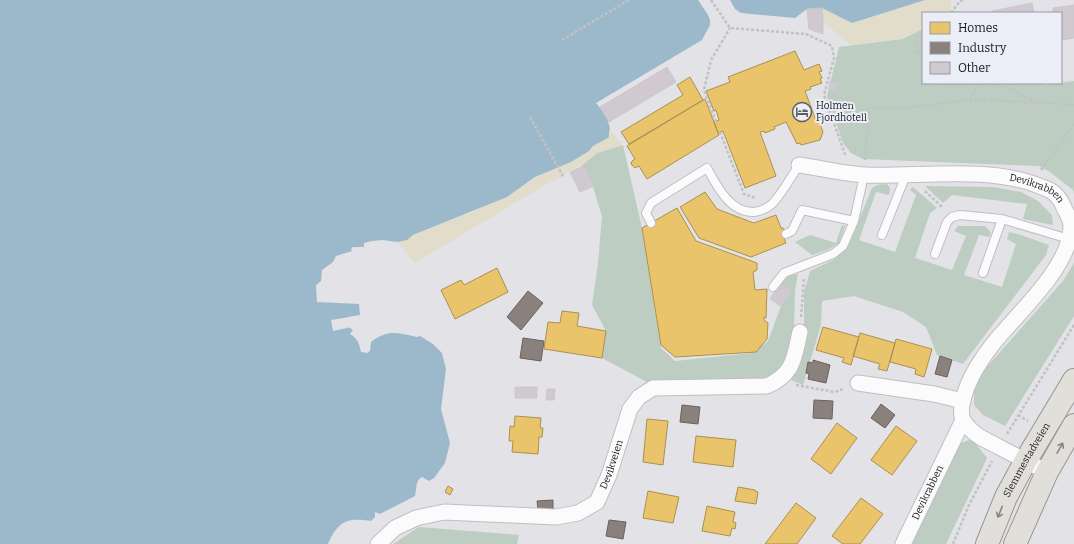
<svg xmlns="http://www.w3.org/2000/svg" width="1074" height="544" font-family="Bitter,serif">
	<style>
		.green { fill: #bdcdc2 }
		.sand { fill: #e2dcca }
		.water { fill: #9cb9cb }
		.pier { fill: #e2e2e7 }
		.homes { fill: #e9c46a; stroke: #aa9152 }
		.industry { fill: #8a817c; stroke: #68625f }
		.building { fill: #d0c9cf; stroke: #cac8cb }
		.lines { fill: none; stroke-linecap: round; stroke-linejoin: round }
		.lane-casing { stroke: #bfbfc3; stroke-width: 10 }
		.street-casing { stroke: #bfbfc3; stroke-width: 17 }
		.primary-casing { stroke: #99968e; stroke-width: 24 }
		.path { stroke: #c1c2c4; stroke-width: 2.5; stroke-dasharray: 3 2; stroke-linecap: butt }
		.lane { stroke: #fbfbfb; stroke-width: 8 }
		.street { stroke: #fbfbfb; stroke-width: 15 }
		.primary { stroke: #e1dfda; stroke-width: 22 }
		.oneway { stroke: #878684 }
		.labels { text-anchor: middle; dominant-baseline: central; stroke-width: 4; stroke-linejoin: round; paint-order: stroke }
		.poi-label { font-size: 10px; fill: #18191b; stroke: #eceef7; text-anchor: start }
		.street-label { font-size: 10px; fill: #18191b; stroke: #eceef7 }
	</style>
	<rect width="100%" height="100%" fill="#e2e2e7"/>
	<path class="green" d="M923,29v54h121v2l30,-4v112l-1,-3 -23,-18 -11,-6 -176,-7 -12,-6 -8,-10 -16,-47 12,-49 63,-8z
		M623,145l19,83 19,120 14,13 77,-8 16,-12 13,-35 10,-15 -11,-8 10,-8 8,-1 -3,17 -1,42 -8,32 -9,10 -16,7h-114l-45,-24 4,-27 -14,-26 6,-41 4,-48 -9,-29 -11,-22 15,-12z
		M887,184l3,4 -1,7 -13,-3 -17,48 36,12 21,-57 -6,-5 3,-3 24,21 -7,5 -15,45 37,12 14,-34 -12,-5 4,-5h27l6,6 -2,5 -10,-2 -15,40 38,12 14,-43 -9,-5 2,-7 9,2 31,11 -3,10 -83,109 -26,-9 -11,-28 -23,-15 -49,-16 -32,5 -1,24 -18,60 -14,-6 15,-38v-49l6,-21 25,-12 13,-12 24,-59 5,-3z
		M925,186l68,1 28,5 17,9 14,14 1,10 -30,-6 4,-15 -75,-9 -9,8z
		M842,225l3,1 -6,17 -12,7 -15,5 -17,-13 15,-7 26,8z
		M1074,263v53l-69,110 -22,-11 -9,-10v-15l11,-21 78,-88z
		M972,439l15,19 -41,86h-35l46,-99 7,-3z
		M419,527l100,8 -2,9h-124z"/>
	<path class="sand" d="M925,0h26v13h-28v16l-21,10 -51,6 -28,-23 -1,-14 31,15z
		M610,130l13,15 -26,8 -15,12 -11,5 -157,93 -16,-21 60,-25 15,-5 53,-28 9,-7 36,-15 18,-11 4,-5 15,-8 1,-7z"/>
	<path class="water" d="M0,0h698l10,15 2,5v5l-8,15 -106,63c7,8 13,16 14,27l-1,1v5l-1,2 -15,8 -4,5 -18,11 -36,15 -28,20 -94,38 -6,5 -9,2 -16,-2 -10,1 -8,2v4h-11l-2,2 1,2 -16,5 -3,6 -11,8 -1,11 -5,4 1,17 42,2 1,11 -12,2 -1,9 6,4 -3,4c8,5 9,9 11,18l6,1 3,-2 1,-9c17,-13 27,-9 46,-5l3,-1 13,8 9,9 4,16 -5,40 9,34 -5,20 -11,15 -5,3 -7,-4c-7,3 -5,12 -7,19l-35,18 -5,-2v5l-4,4c-24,-4 -33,0 -43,23h-328z
		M730,0h195l-73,23 -30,-15 -15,1 -12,9 -54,-5 -6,-4z"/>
	<path class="pier" d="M350,317v9l1,1 -18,4 -2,-11z"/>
	<path class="homes" d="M795,51l9,19 15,-6 3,7 -3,1 3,6 -2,1 2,4 -12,4 1,2 -6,2 12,32 2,-1 4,10 -3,8 -19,5 -1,-2 -3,1 -11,-22 -12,5 1,2 -10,4 -1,-2 -4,1 16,44 -31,12 -22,-57 -5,2 -4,-11 5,-2 -3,-10 -2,1 -8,-20 24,-9 -2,-5z
		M690,77l13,23 -74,44 -8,-12 62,-37 -6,-10z
		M705,99l14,36 -72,44 -8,-13 -4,2 -4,-4 1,-3 3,-2 -8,-13z
		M705,192l12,17 34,13 3,1 22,-8 5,13h2l4,9 -3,1 2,5 -35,14 -52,-19 -19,-31z
		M677,208l19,33 61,22v7l-4,2 2,18 12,-1 -1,29 -2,-1v3l4,3 -1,16 -11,13 -81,5 -14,-12 -19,-117z
		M497,268l11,24 -53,27 -14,-29 20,-10 3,5z
		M562,311l17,2 -2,13 29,5 -4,27 -58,-9 4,-27 12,1z
		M823,327l36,10 -8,28 -9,-3 2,-4 -28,-8z
		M860,333l35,10 -8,28 -9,-2 2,-5 -27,-8z
		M896,339l36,10 -8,28 -9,-3 1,-5 -26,-7z
		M515,416l26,2 -1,10h3l-1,9h-3l-1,17 -26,-2 1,-11h-4l1,-15 4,1z
		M647,419l21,2 -5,44 -20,-3z
		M837,423l20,15 -26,36 -20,-15z
		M896,426l21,15 -25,34 -21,-15z
		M696,436l40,4 -3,27 -40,-5z
		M448,486l5,3 -3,6 -5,-3z
		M738,487l17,3v1l3,1 -2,12 -21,-3z
		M648,491l31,6 -6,26 -30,-5z
		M861,498l22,16 -23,30h-17l-11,-8z
		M796,503l20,15 -19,26h-32z
		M707,506l28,6 -2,10 3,1 -1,6 -3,-1 -2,8 -28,-5z"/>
	<path class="industry" d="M528,291l15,12 -22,27 -14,-13z
		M523,338l21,3 -3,20 -21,-3z
		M940,356l12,4 -5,17 -12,-3z
		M813,360l17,5 -4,18 -18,-4 1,-5 -3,-1 2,-11 5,1z
		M814,400l19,1 -1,18 -19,-1z
		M881,404l14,11 -10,13 -14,-10z
		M682,405l18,2 -2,17 -18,-2z
		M553,500v9h-15l-1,-8z
		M609,520l17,2 -3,17 -17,-3z"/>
	<path class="building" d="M1032,3l2,10h-41l-1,-2z
		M1074,5v33l-13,2v-27h-8v-5z
		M822,8l1,14v12l-14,-5 -2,-20z
		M667,67l9,15 -67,40 -9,-15z
		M830,81l8,2 -2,8 -7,-2z
		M584,166l10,20 -14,6 -10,-20z
		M780,283l11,7 -10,16 -11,-7z
		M515,387h22v11h-22z
		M547,389h8l-1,11h-8z"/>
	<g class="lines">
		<g class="lane-casing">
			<path id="lane" d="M651,223l-5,-10 5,-10 56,-35c10,18 23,45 47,44 7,-1 13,-3 19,-9 10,-11 18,-26 26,-38
				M786,234l6,-3 10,-21 52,11
				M882,235l24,-60
				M935,254l12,-32 5,-5 8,-2 42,4 67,20
				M983,273l19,-54
				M773,287l11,-14 49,-19 10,-8 11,-25 10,-46"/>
		</g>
		<g class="street-casing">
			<g id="street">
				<path id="s1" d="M799,165c22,3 44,9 66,10 53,2 122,-9 172,10 4,2 10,3 14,6 7,4 11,11 14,19 3,5 6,11 6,17 -1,39 -50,83 -74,112 -14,17 -27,36 -33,57 -2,7 -4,17 -1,24 4,7 11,13 17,17l67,35"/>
				<path d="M858,383l76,11 29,7"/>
				<path id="s2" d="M378,544l17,-16 21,-10 28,-6 112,5 22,-4 19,-11 12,-27 21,-66 9,-12 14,-9 114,-2c27,-12 27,-28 33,-54"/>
				<path id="s3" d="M903,544l60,-124"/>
			</g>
		</g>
		<g class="primary-casing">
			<g id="primary">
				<path id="s4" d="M987,544l19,-47 20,-37 48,-80"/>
				<path d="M1015,544l32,-72 27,-47"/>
			</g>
		</g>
		<path class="path" d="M711,0l19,28 76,6 26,12 2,12 -10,37 22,62
			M951,13l9,-12 3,-1
			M923,39l-8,5 1,9 7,1
			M562,40l67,-40
			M939,83l23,2 7,-2
			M992,83l18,6 27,13 37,3
			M969,100l65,2
			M530,117l34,61
			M716,122l-12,-32 7,-30 19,-32
			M720,132l24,62 12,4
			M865,160l4,-53 26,2 74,-9 10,-17
			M1041,170l33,-46
			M925,191l18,17
			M801,317l3,-39
			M796,385l39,7 8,-3
			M1018,415l10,6
			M1007,434l67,-109
			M953,544l16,-39 23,-44"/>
		<use href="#lane" class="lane"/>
		<use href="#street" class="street"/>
		<use href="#primary" class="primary"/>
	</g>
	<defs><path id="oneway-shaft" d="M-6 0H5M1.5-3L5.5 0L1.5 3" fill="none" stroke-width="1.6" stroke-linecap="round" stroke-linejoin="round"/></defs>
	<g class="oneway">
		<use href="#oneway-shaft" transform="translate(1060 448) rotate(-60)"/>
		<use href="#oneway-shaft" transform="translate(1000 512) rotate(112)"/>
	</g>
	<defs>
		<g id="hotel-ring" transform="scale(1)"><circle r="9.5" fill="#eceef7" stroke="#5f5f62" stroke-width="1.5"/><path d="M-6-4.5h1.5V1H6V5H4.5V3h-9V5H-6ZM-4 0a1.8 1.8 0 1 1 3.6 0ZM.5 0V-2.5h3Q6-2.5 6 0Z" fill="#5f5f62"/></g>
	</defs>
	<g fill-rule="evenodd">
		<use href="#hotel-ring" x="802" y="112"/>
	</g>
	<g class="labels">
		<g class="poi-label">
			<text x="816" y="106">Holmen<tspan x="816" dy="12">Fjordhotell</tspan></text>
		</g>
		<g class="street-label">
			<text stroke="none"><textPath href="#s1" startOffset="241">Devikrabben</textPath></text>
			<text stroke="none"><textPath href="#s4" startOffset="93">Slemmestadveien</textPath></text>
			<text stroke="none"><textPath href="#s2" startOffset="272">Devikveien</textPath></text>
			<text stroke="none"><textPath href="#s3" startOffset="57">Devikrabben</textPath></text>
		</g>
	</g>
	<rect x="922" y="12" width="140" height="72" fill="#eceef7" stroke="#97999f"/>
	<rect x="930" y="22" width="20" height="12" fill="#e9c46a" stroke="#97999f"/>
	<text x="958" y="32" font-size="12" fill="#18191b">Homes</text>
	<rect x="930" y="42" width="20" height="12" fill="#8a817c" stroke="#97999f"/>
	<text x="958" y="52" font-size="12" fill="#18191b">Industry</text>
	<rect x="930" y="62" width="20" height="12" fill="#d0c9cf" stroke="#97999f"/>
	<text x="958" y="72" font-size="12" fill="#18191b">Other</text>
</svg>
